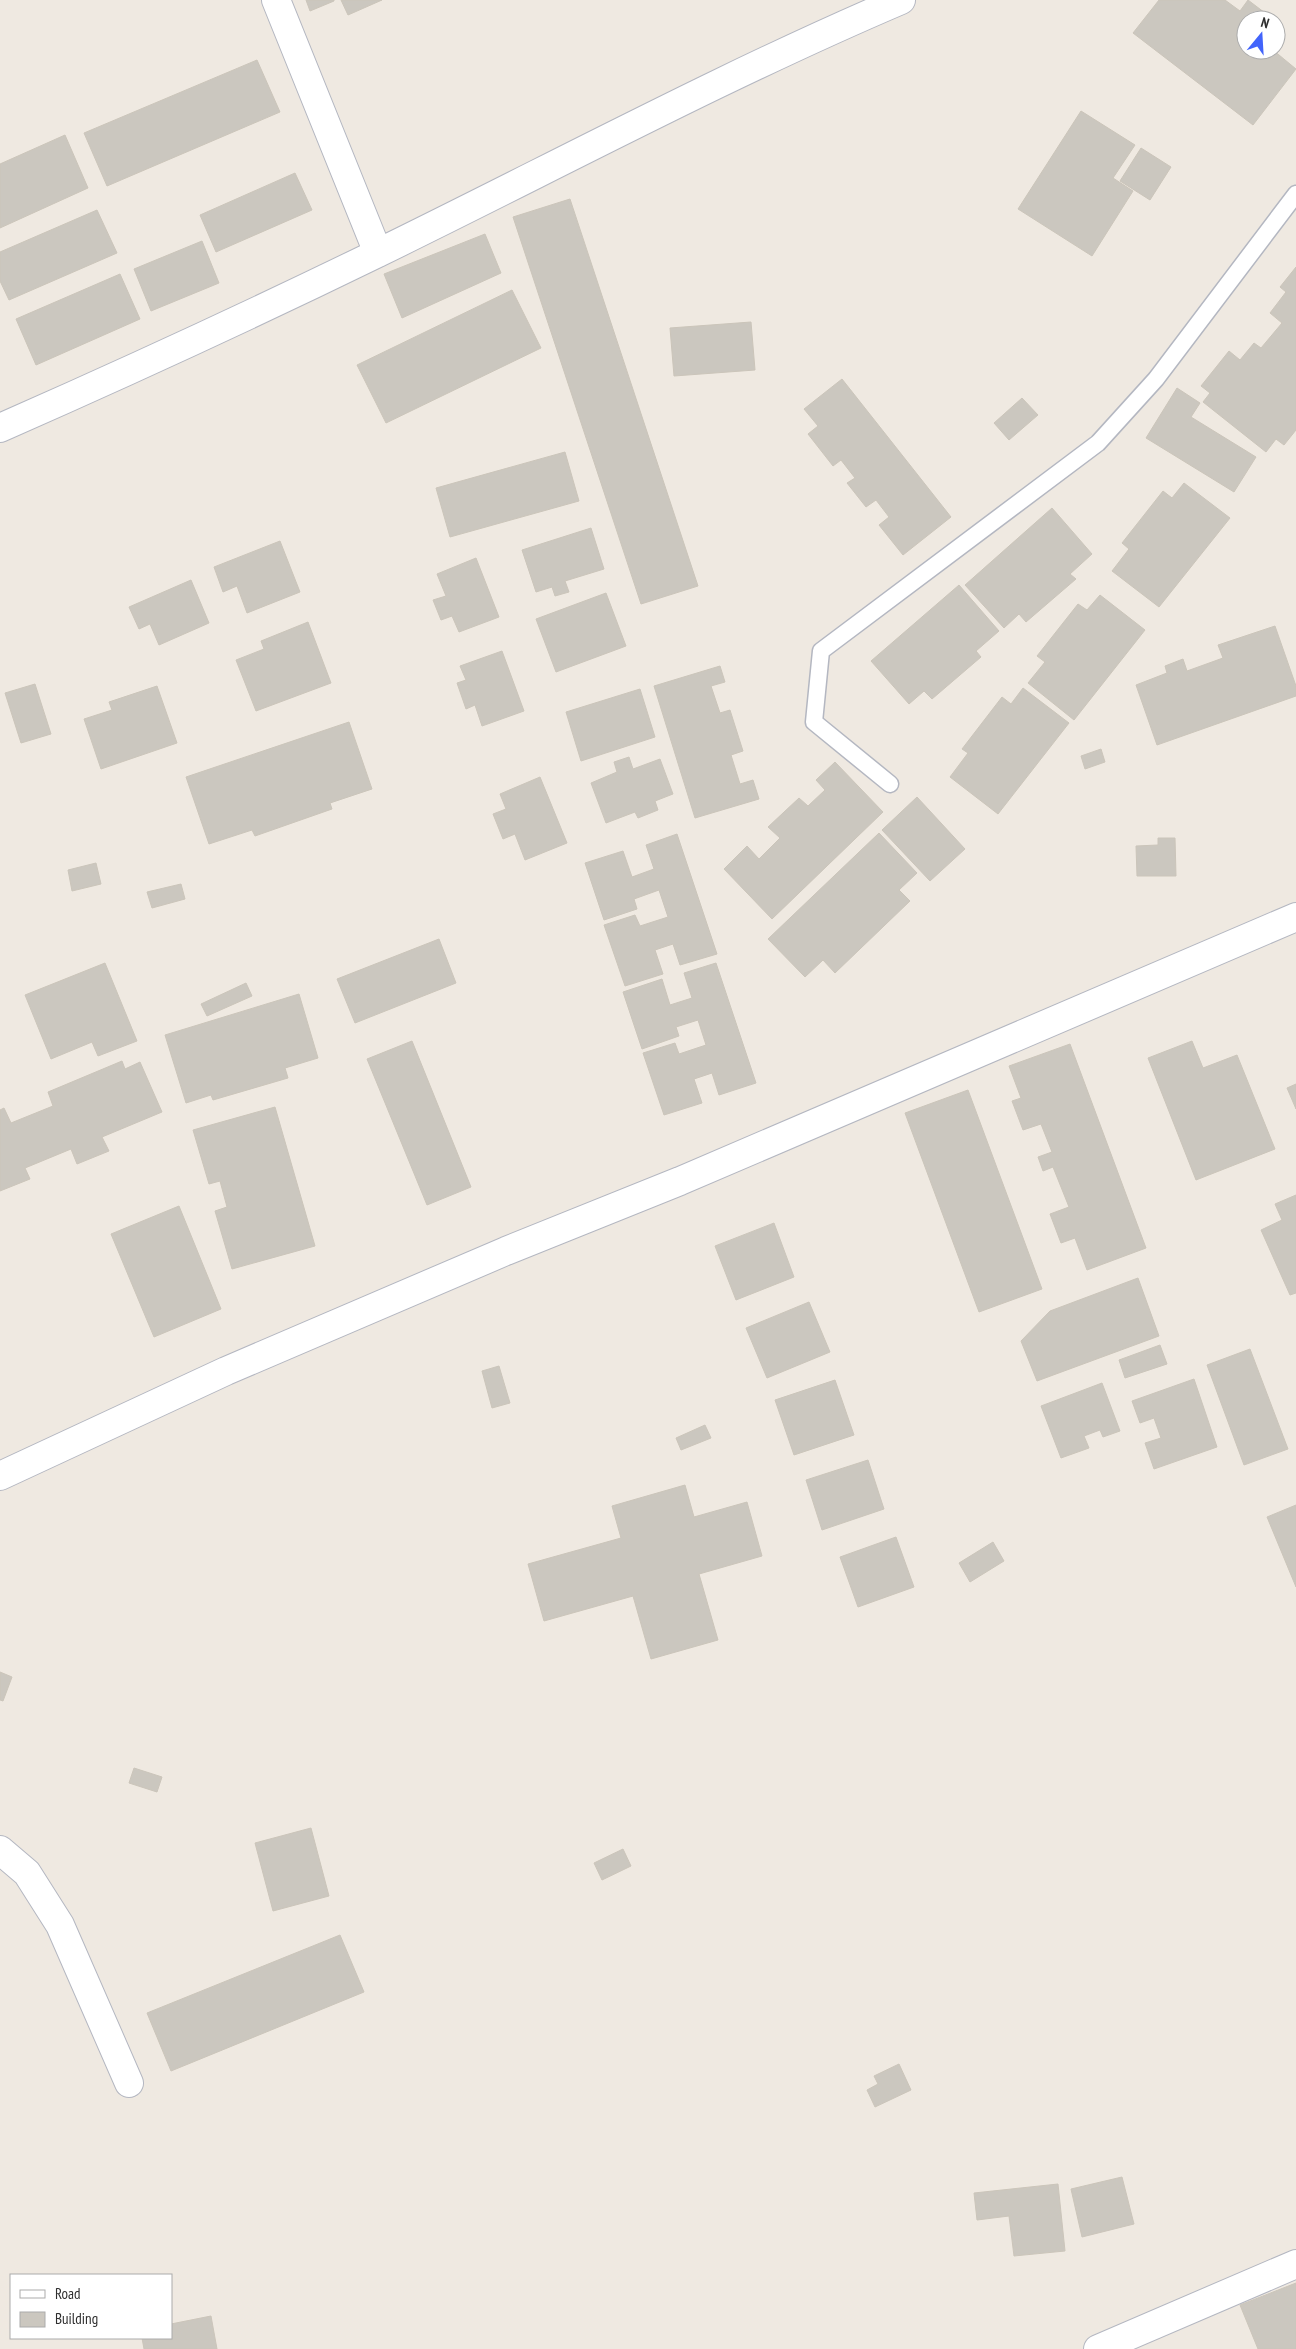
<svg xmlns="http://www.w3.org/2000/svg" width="1296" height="2349" font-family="'PT Sans Narrow',sans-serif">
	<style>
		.building { fill: #cbc7bf; stroke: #cbc5ba }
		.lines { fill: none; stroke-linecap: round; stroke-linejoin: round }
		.service-casing { stroke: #b4b7c1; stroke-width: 19 }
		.minor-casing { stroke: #b4b7c1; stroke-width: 30 }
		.service { stroke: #fff; stroke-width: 16 }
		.minor { stroke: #fff; stroke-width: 28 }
	</style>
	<rect width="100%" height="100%" fill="#efe9e1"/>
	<path class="building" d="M306,0h28v1l-24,10z
		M341,0h41l-34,15z
		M1159,0h66l15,11 8,-11 25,19 -27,1v30h27l23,19 -43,56 -120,-92z
		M257,60l23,52 -173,74 -23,-53z
		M1081,111l54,34 -22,33 20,13 -41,65 -74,-47z
		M65,135l23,53 -88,40v-64z
		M1141,148l30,19 -21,33 -30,-19z
		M295,173l17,37 -96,42 -16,-37z
		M570,199l128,387 -57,18 -128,-387z
		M97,210l20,43 -108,47 -9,-19v-29z
		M485,234l16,39 -99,45 -18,-44z
		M202,241l17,42 -68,28 -17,-42z
		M1296,267v163l-12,15 -8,-6 -10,13 -63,-50 7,-9 -9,-7 28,-35 11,9 14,-17 7,5 21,-25 -12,-10 16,-21 -6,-5z
		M120,274l20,45 -104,46 -20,-46z
		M512,290l29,58 -155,75 -29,-58z
		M751,322l4,48 -81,6 -4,-48z
		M842,379l109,138 -48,38 -24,-30 10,-8 -13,-17 -10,7 -19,-24 8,-5 -14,-18 -8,6 -25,-32 10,-8 -14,-17z
		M1177,388l23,15 -9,14 65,40 -22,35 -88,-54z
		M1022,398l16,17 -29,25 -15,-17z
		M565,452l14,49 -129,36 -14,-49z
		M1184,483l46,35 -71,89 -47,-36 17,-22 -7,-6 41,-52 9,7z
		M1052,508l40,46 -22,20 6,5 -50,43 -7,-8 -15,14 -39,-43z
		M591,528l13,41 -39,12 4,11 -14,4 -3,-9 -16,5 -14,-42z
		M280,541l20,51 -53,21 -10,-27 -14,6 -9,-25z
		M476,558l23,59 -40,15 -7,-16 -11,4 -8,-20 13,-4 -9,-22z
		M191,580l18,43 -50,22 -9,-21 -11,5 -10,-22z
		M959,585l40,46 -23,20 5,6 -49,42 -8,-8 -15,13 -38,-43z
		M606,593l20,53 -70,26 -20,-53z
		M1100,595l45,35 -71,90 -46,-37 17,-21 -8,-6 41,-52 9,6z
		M308,622l23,61 -75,28 -20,-51 28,-11 -3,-8z
		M1275,626l21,60v10l-139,49 -21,-60 31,-12 -2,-7 18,-7 4,12 36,-13 -5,-13z
		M502,651l22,60 -42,15 -7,-21 -9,4 -9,-26 9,-3 -6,-14z
		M720,666l5,16 -14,4 9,27 10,-3 13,41 -12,4 9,29 13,-4 6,19 -64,19 -41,-132z
		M35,684l16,50 -30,9 -16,-50z
		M157,686l20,57 -76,26 -17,-50 28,-9 -3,-8z
		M1023,688l46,35 -71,91 -48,-37 18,-24 -6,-4 40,-52 9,7z
		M640,689l15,48 -74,24 -15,-49z
		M349,722l23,67 -42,14 2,6 -77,27 -3,-6 -43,14 -23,-67z
		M1101,749l4,13 -20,7 -4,-13z
		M629,757l4,12 27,-10 13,35 -18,7 3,9 -20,8 -3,-6 -29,11 -15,-40 26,-11 -3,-10z
		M835,762l48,50 -111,107 -48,-50 23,-23 12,13 21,-21 -12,-11 31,-29 9,8 17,-16 -9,-10z
		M540,777l27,66 -42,17 -10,-26 -12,5 -10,-25 13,-5 -6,-15z
		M917,797l48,52 -35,32 -48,-51z
		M879,833l38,40 -18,17 11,11 -75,72 -12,-13 -18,17 -37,-38z
		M677,834l40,120 -37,11 -7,-21 -18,6 8,24 -38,12 -21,-61 31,-10 5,11 28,-9 -9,-27 -25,9 3,10 -33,11 -19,-57 38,-12 9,26 22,-8 -8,-24z
		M1158,838h17l1,38h-39l-1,-30 22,-1z
		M96,863l5,21 -29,7 -4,-21z
		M181,884l4,15 -33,9 -5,-16z
		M439,939l17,44 -101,40 -18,-44z
		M105,963l32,78 -39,15 -6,-14 -41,17 -26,-64z
		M716,963l40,120 -37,12 -7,-22 -18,6 8,24 -38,12 -21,-62 32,-10 4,11 27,-9 -8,-25 -22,7 3,9 -37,13 -19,-57 39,-13 8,26 22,-7 -8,-25z
		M246,983l6,13 -45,20 -6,-12z
		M299,994l19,64 -33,10 3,10 -75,22 -2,-5 -25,8 -21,-68z
		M412,1041l59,146 -44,18 -60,-146z
		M1192,1041l11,27 34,-13 38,94 -79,31 -48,-122z
		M1070,1044l76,204 -59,22 -12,-32 -14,5 -11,-29 19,-7 -16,-40 -10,4 -5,-14 14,-5 -11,-28 -18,6 -11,-29 9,-3 -12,-32z
		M122,1061l3,8 15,-7 22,50 -60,25 7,14 -32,13 -6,-15 -46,19 5,11 -30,12v-81l4,-2 7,15 42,-17 -5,-14z
		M1296,1084v25l-9,-21z
		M968,1090l74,199 -63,23 -74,-199z
		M275,1107l40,139 -83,23 -17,-58 12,-4 -7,-26 -11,3 -16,-54z
		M1296,1195v98l-6,2 -29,-65 21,-10 -7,-16z
		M179,1206l42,103 -67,28 -43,-103z
		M774,1223l20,54 -58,23 -21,-54z
		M1138,1278l21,58 -122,45 -16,-40 29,-30z
		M809,1302l21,50 -63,26 -21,-50z
		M1160,1345l7,19 -42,14 -6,-18z
		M1250,1349l38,100 -44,16 -37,-100z
		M499,1366l11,37 -18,5 -10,-37z
		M1194,1379l23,68 -63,22 -9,-26 16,-5 -7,-20 -14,5 -8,-22z
		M835,1380l19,55 -60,20 -19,-55z
		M1102,1383l18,48 -17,6 -3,-7 -16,6 5,12 -28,10 -20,-52z
		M705,1425l6,13 -30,12 -5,-12z
		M868,1460l16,49 -62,21 -16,-50z
		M685,1485l9,32 53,-15 15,54 -63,18 19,66 -67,19 -18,-63 -89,25 -16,-57 93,-26 -9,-32z
		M1296,1505v82l-29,-70z
		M896,1537l18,50 -56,20 -18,-50z
		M993,1542l11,19 -34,21 -11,-19z
		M0,1672l12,5 -9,24 -3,-1z
		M134,1768l28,9 -5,15 -28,-9z
		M311,1828l18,68 -56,15 -18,-68z
		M623,1849l8,17 -29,14 -8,-17z
		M340,1935l24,57 -193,79 -24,-58z
		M899,2064l12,26 -36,17 -8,-17 11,-6 -4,-8z
		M1122,2177l12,47 -52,13 -11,-48z
		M1058,2184l7,67 -51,5 -5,-40 -32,4 -3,-27z
		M1296,2283v66h-38l-18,-44z
		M211,2316l6,33h-73l-2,-11h29v-14z"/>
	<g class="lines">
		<g class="service-casing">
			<path id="service" d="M890,784l-76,-62 7,-71 277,-208 58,-64 140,-185"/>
		</g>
		<g class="minor-casing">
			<path id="minor" d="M276,0l102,253
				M0,428c127,-56 253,-114 378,-175 174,-85 345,-177 523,-253
				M0,1476l226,-105 280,-120 174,-70 616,-264
				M0,1850l27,23 33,52 69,158
				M1098,2349l198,-85"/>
		</g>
		<use href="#service" class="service"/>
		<use href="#minor" class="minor"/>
	</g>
	<rect x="10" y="2274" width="162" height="65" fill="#ffffff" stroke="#ababab"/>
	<rect x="20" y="2290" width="25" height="8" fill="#ffffff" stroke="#ababab"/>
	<text x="55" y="2299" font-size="15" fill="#2e2e2e">Road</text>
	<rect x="20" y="2312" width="25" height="15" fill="#cbc7bf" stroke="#ababab"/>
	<text x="55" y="2324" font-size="15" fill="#2e2e2e">Building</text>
	<g transform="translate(1261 35) rotate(18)"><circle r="24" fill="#ffffff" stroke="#ababab"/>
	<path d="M0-4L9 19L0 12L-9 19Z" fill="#4264fb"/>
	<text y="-8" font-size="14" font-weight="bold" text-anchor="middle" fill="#2e2e2e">N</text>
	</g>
</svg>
